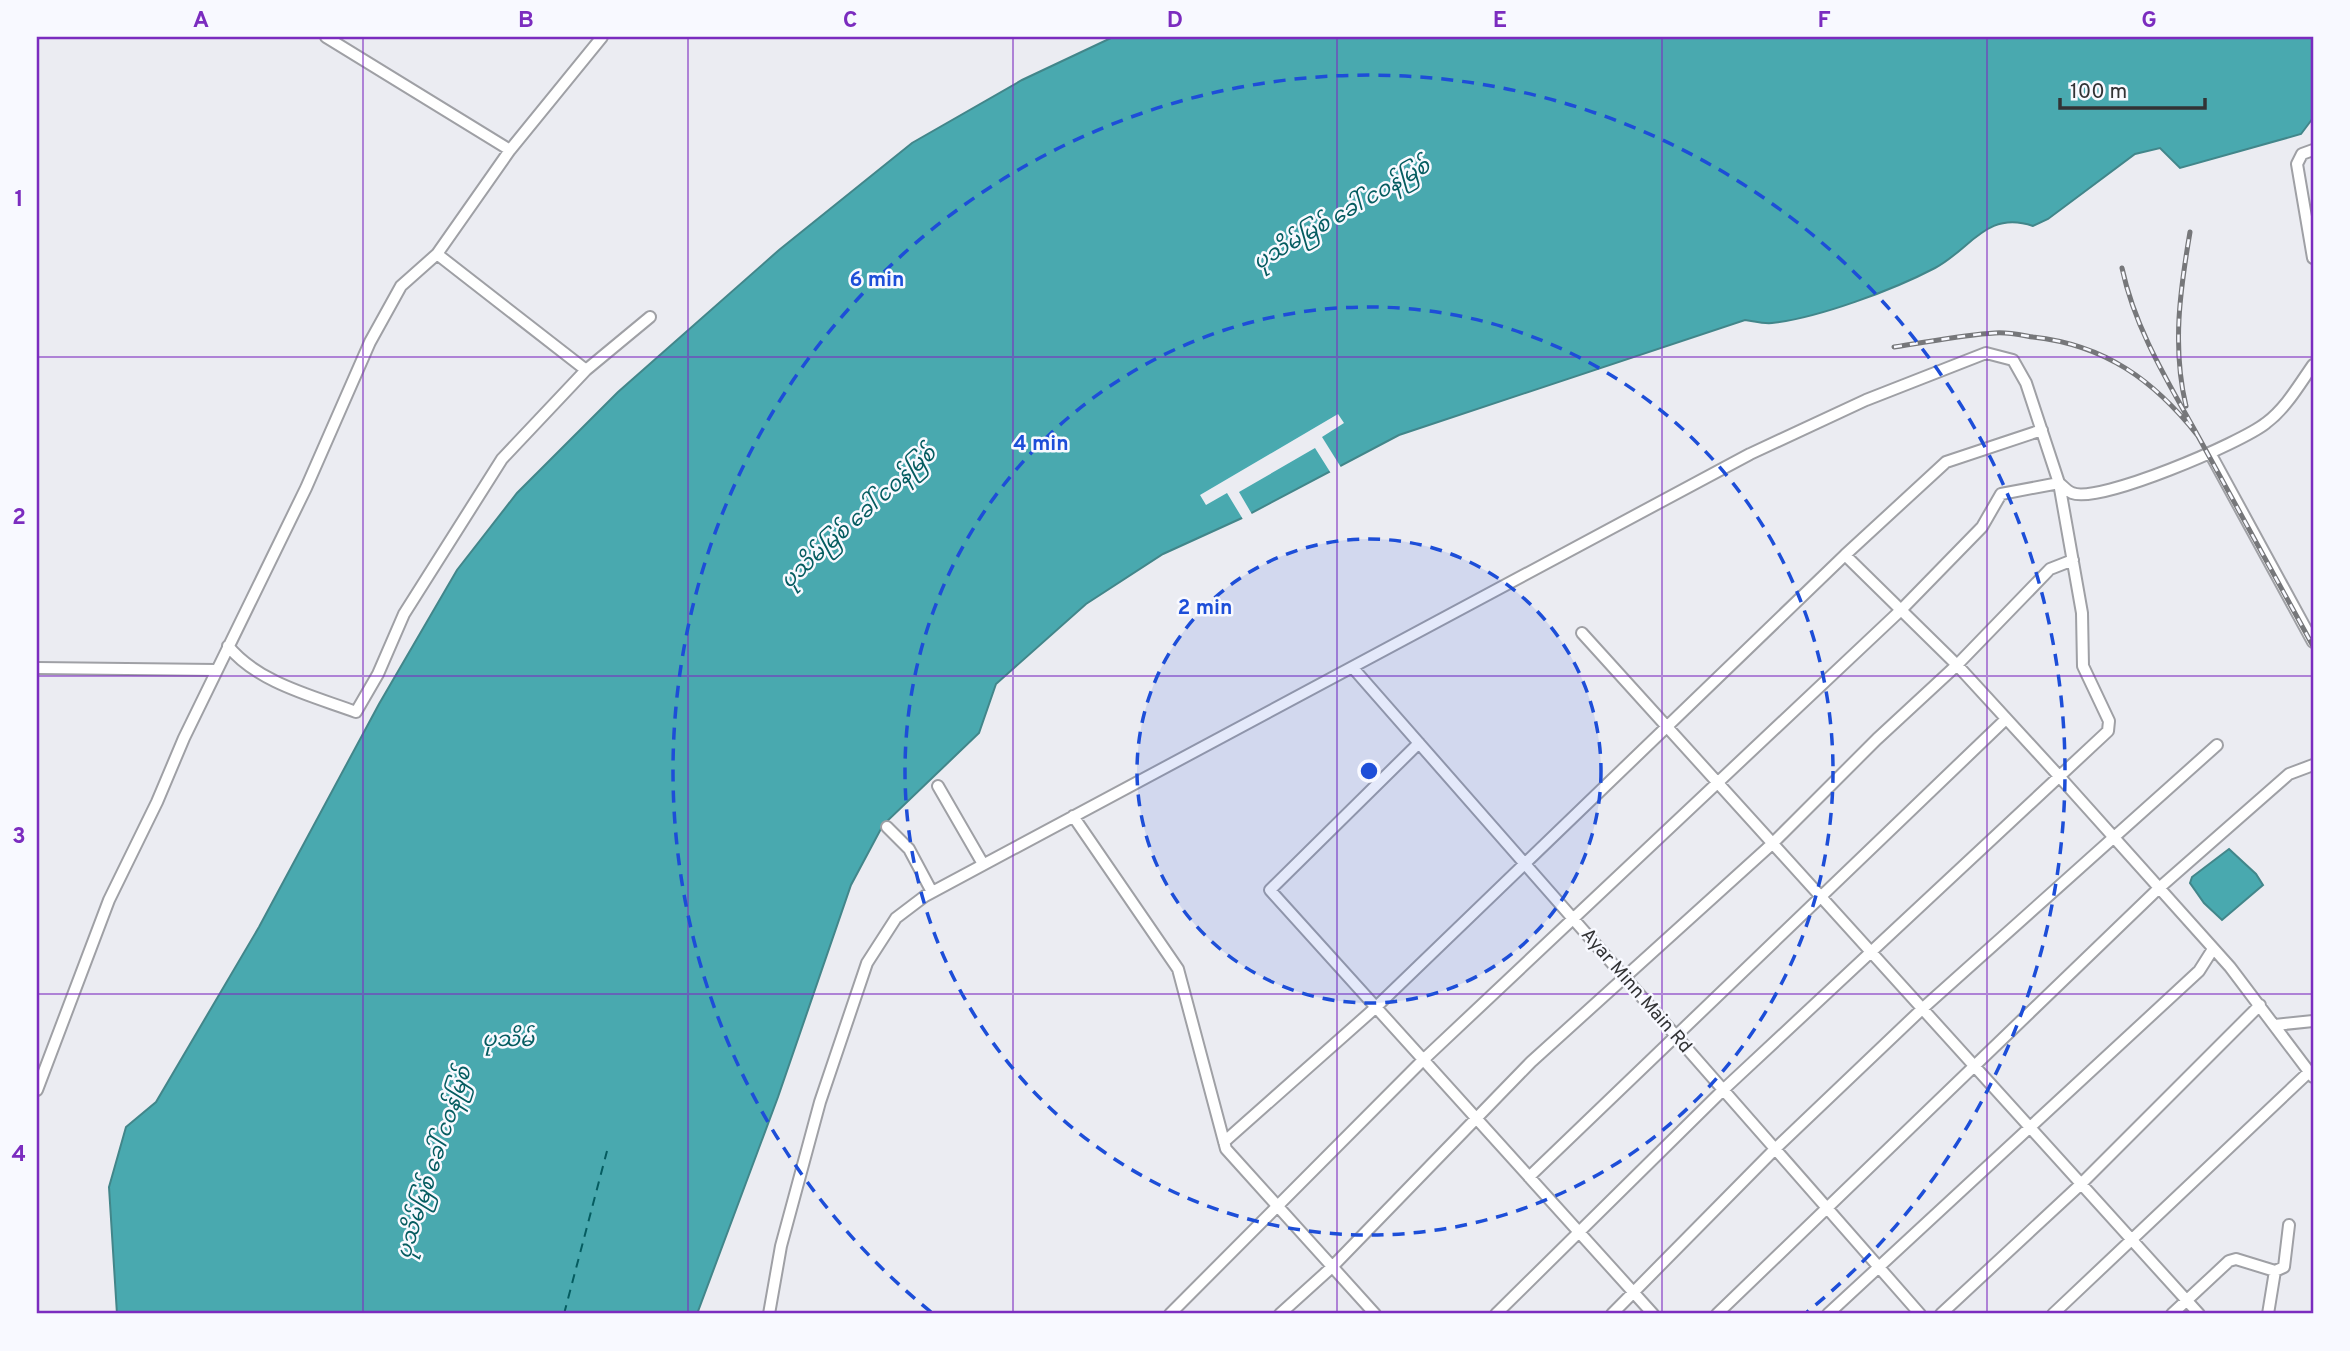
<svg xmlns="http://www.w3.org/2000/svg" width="2350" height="1351" font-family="Overpass,'Noto Sans Myanmar',sans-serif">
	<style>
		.water { fill: #49a9af; stroke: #42868a; stroke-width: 2 }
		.pier { fill: #ebecf2 }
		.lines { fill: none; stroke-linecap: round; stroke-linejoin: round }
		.ferry { stroke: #055c60; stroke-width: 2; stroke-dasharray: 9 7; stroke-linecap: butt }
		.minor-casing { stroke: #9fa0a5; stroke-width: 14 }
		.minor { stroke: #fff; stroke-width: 10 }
		.rail-casing { stroke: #76777a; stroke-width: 5 }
		.rail { stroke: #f8f9ff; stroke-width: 2.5; stroke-dasharray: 8; stroke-linecap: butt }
		.grid { fill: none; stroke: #7b2cbf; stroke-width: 2; stroke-opacity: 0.55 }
		.ring { fill: none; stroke: #1d4ed8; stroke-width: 3.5; stroke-dasharray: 12 9 }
		.labels { text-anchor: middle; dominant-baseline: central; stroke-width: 5; stroke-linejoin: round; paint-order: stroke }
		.street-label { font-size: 19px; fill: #323335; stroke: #f8f9ff }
		.water-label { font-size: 21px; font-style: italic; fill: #055c60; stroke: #f8f9ff }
		.centre { fill: #1d4ed8; stroke: #f8f9ff; stroke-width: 3.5 }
		.ring-label { font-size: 21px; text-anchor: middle; font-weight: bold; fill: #1d4ed8; stroke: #f8f9ff; stroke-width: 5; stroke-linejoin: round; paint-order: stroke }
		.neatline { fill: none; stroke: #7b2cbf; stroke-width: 2.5 }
		.grid-label { font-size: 23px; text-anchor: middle; font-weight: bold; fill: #7b2cbf }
	</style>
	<rect width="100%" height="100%" fill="#ebecf2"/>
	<path class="water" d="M1113,37h1200v81l-12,16 -121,34 -20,-20 -25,6 -87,65 -15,7c-47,-16 -62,23 -98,42 -42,22 -117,50 -163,55 -9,1 -19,-2 -27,-3l-346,115 -157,83 -79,36 -77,50 -90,80 -17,49 -96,92 -32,60 -73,212 -81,217h-580l-8,-127 17,-60 30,-25 103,-175 120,-223 78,-134 60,-77 101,-101 161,-142 133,-107 110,-63z
		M2229,849l27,25 7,11 -41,35 -18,-17 -14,-20 2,-6z"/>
	<path class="pier" d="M1338,414l6,9 -22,14 20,32 -10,6 -17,-27 -76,44 14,24 -9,5 -17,-28 -21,12 -6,-10z"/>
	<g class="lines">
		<path class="ferry" d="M564,1314l43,-163"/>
		<g class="minor-casing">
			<path id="minor" d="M326,37l184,113
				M2313,150l-11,4 -5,10 16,94
				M437,254l149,116
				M2210,453l103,189
				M1845,555l112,110 101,110 172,192 83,110
				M1582,633l617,681
				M228,646c30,37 85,50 128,66l22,-38 26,-60 98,-155 84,-89 64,-53
				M37,668l179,2
				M1353,668l567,646
				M1419,743l-149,147 383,424
				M938,786l45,78
				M1073,816l105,153 48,180 149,165
				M887,827l22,22 23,43
				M2275,1025l38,-4
				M37,1090l72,-190 48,-98 27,-64 122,-250 64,-146 31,-56 36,-32 73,-104 92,-113
				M1224,1142l150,-133 471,-454 101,-93 96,-32
				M1529,1177l477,-458
				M769,1314l12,-68 39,-144 47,-139 29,-45 29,-22 825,-442 116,-54 120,-47 27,7 13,23 33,100c4,3 8,8 13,10 27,11 169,-50 194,-70 20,-15 33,-38 47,-58
				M1170,1314l252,-253 479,-451 81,-83 19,-33 58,-11 23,130 1,53 26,55 -1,10 -385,359 -227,224
				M1280,1314l52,-47 199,-205 241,-218 105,-105 80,-74 93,-96 23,-9
				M1612,1314l163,-165 147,-140 295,-264
				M1717,1314l441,-425 131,-115 24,-9
				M1828,1314l371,-343 14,-22
				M1941,1314l139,-129 180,-180
				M2053,1314l256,-242
				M2172,1314l57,-53 7,-2 39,12 9,-4 5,-42
				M2268,1314l7,-43"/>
		</g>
		<use href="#minor" class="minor"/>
		<g class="rail-casing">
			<path id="rail" d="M1894,347c34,-5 68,-12 101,-14 13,-1 26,2 38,4 72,8 121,43 165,99 -30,-54 -63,-107 -76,-168
				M2186,406c-14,-59 -6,-115 4,-174
				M2198,436l115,210"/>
		</g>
		<use href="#rail" class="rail"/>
	</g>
	<path class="grid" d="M363,37v1277M688,37v1277M1013,37v1277M1337,37v1277M1662,37v1277M1987,37v1277M37,357h2276M37,676h2276M37,994h2276"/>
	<circle cx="1369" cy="771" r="232" fill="#1d4ed8" fill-opacity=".12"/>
	<g class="ring">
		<circle cx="1369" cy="771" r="232"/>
		<circle cx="1369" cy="771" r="464"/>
		<path d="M931 1312A696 696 0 1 1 1807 1312"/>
	</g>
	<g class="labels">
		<g class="street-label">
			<text transform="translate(1636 991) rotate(49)">Ayar Minn Main Rd</text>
		</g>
		<g class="water-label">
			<text transform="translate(1342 215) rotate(-30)">ပုသိမ်မြစ် ခေါ် ငဝန်မြစ်</text>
			<text transform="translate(859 518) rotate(-42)">ပုသိမ်မြစ် ခေါ် ငဝန်မြစ်</text>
			<text x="508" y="1040">ပုသိမ်</text>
			<text transform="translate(435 1163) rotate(-72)">ပုသိမ်မြစ် ခေါ် ငဝန်မြစ်</text>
		</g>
	</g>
	<circle cx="1369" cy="771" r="10" class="centre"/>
	<g class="ring-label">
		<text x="877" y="286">6 min</text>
		<text x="1041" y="450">4 min</text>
		<text x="1205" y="614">2 min</text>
	</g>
	<rect width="2350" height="1351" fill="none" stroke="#f8f9ff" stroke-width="77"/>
	<path d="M2060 98v10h145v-10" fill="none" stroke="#323335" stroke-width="3.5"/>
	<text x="2070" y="98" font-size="21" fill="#323335" stroke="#f8f9ff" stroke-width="5" paint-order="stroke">100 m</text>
	<rect x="38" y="38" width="2274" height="1274" class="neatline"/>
	<g class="grid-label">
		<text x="201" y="27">A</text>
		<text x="526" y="27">B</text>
		<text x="850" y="27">C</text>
		<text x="1175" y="27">D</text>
		<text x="1500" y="27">E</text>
		<text x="1824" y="27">F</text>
		<text x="2149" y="27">G</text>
		<text x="19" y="206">1</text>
		<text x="19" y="524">2</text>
		<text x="19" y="843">3</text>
		<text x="19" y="1161">4</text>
	</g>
</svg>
